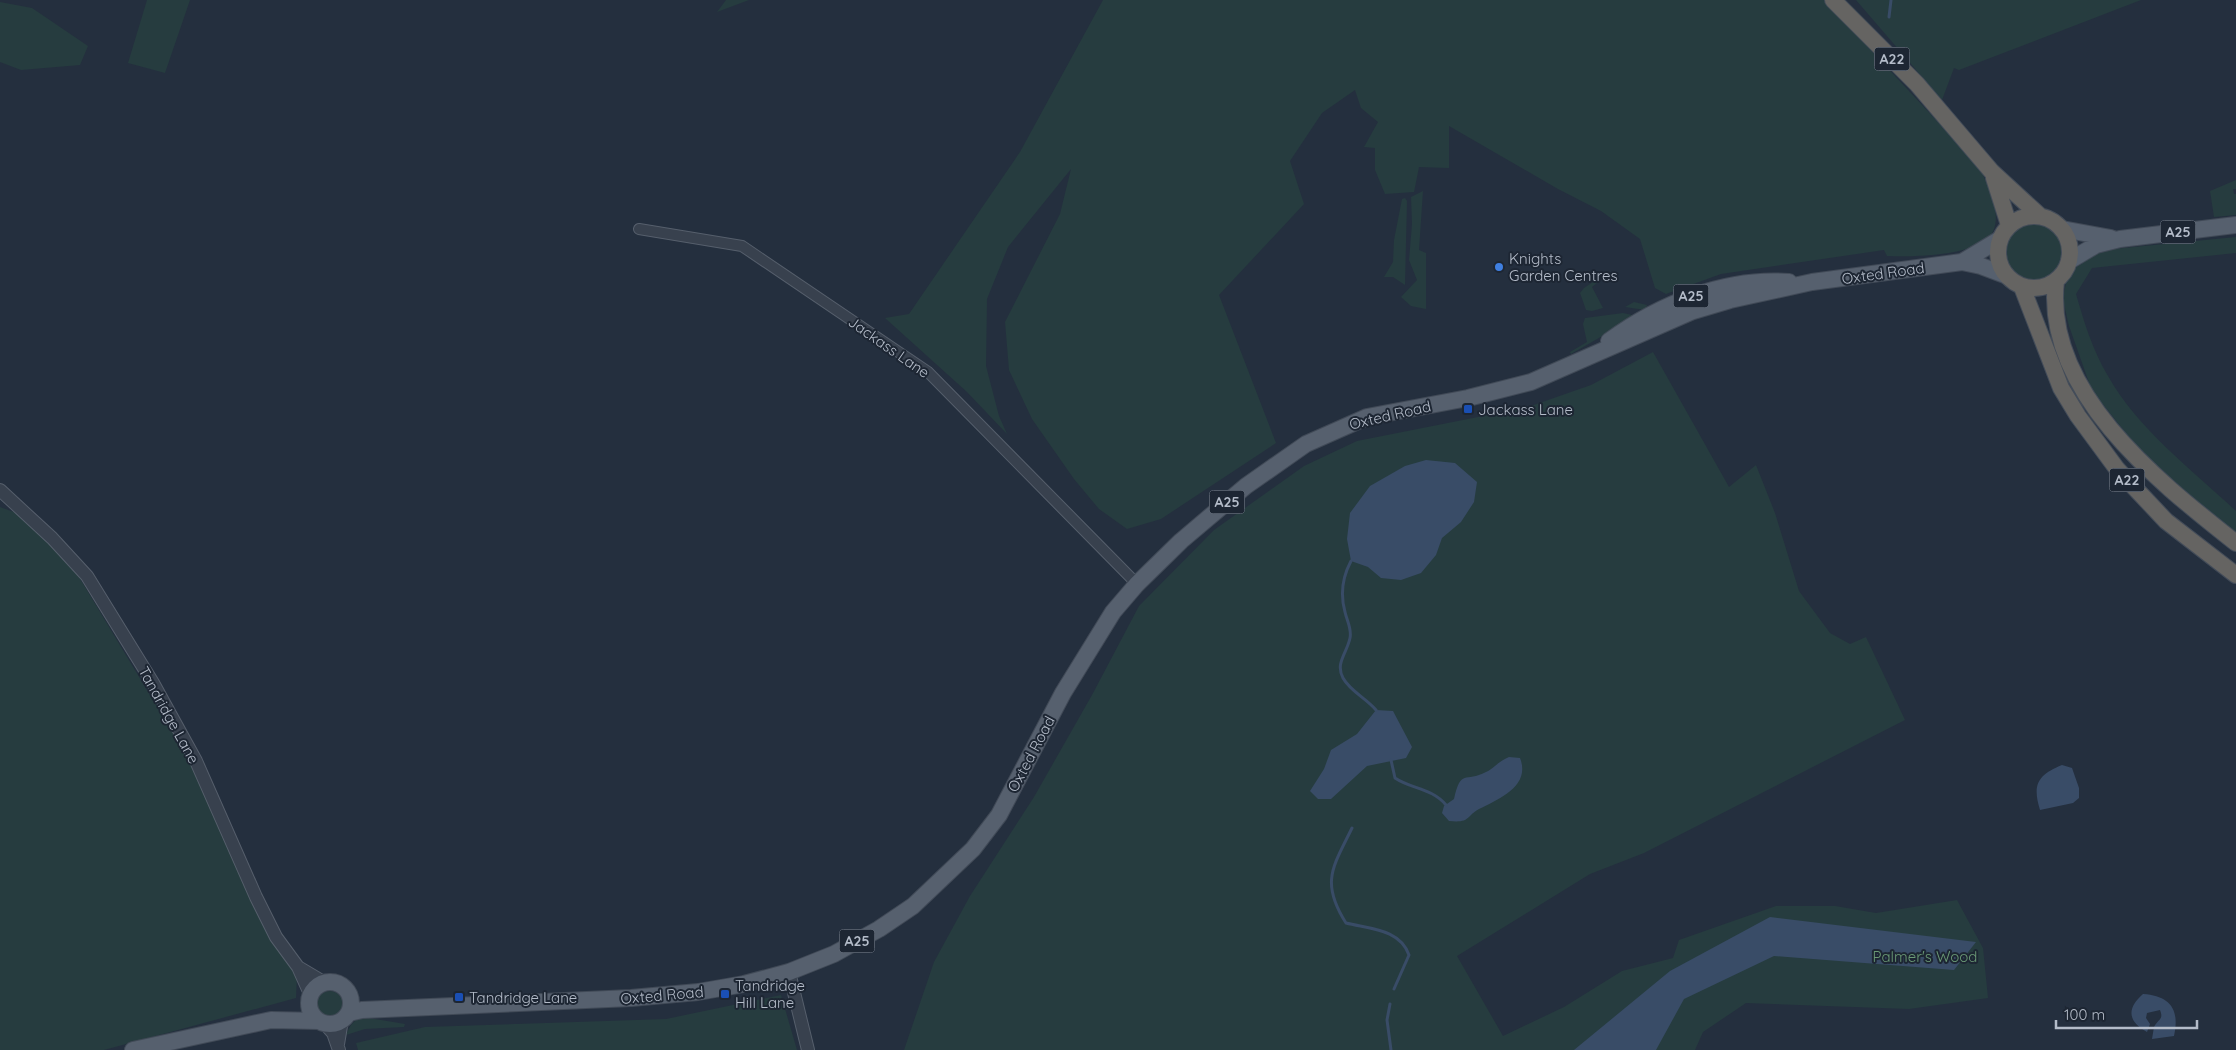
<svg xmlns="http://www.w3.org/2000/svg" width="2236" height="1050" font-family="Quicksand,sans-serif">
	<style>
		.green { fill: #263c3f }
		.water { fill: #394c67 }
		.lines { fill: none; stroke-linecap: round; stroke-linejoin: round }
		.stream { stroke: #394c67; stroke-width: 3 }
		.minor-casing { stroke: #565f6c; stroke-width: 12 }
		.tertiary-casing { stroke: #565f6c; stroke-width: 14 }
		.primary-casing { stroke: #414a57; stroke-width: 18 }
		.trunk-casing { stroke: #434c59; stroke-width: 18 }
		.minor { stroke: #38414e; stroke-width: 10 }
		.tertiary { stroke: #38414e; stroke-width: 12 }
		.primary { stroke: #56606e; stroke-width: 16 }
		.trunk { stroke: #656462; stroke-width: 16 }
		.shop-dot { fill: #3f7fe0; stroke: #1d2633; stroke-width: 2 }
		.transit-dot { fill: #1a4fb4; stroke: #1d2633; stroke-width: 2 }
		.labels { text-anchor: middle; dominant-baseline: central; stroke-width: 4; stroke-linejoin: round; paint-order: stroke }
		.shield { fill: #1d2633; stroke: #878f9c; stroke-width: 1 }
		.shield-label { font-size: 14px; font-weight: bold; fill: #b4bcc9 }
		.poi-label { font-size: 15px; fill: #b4bcc9; stroke: #1d2633; text-anchor: start }
		.street-label { font-size: 15px; fill: #b4bcc9; stroke: #1d2633 }
		.park-label { font-size: 15px; fill: #6b9a76; stroke: #1d2633 }
	</style>
	<rect width="100%" height="100%" fill="#242f3e"/>
	<path class="green" d="M147,0h43l-25,73 -37,-10z
		M726,0h23l-32,12z
		M1103,0h721l155,166c8,18 22,43 15,63 -9,28 -83,28 -107,27l-3,-6 -163,24 -55,20 -11,-6 -15,-49 -39,-28 -43,-22 -109,-63v42l-30,-1 -5,25 -29,2 -10,-24v-22l-11,-1 14,-25 -17,-14 -6,-18 -33,23 -32,48 14,43 -85,91 57,148 -115,76 -34,10 -28,-20 -25,-30 -42,-60 -23,-49 -4,-48 55,-108 11,-45 -63,78 -21,52 -1,67 13,50 8,18 -40,-42 -82,-74 24,-4 111,-162z
		M1856,0h285l-182,70 -5,-2 -12,32z
		M0,2l32,6 56,38 -8,19 -59,5 -21,-8z
		M2236,180v9h-3l1,5h2v21l-22,2 -4,-26z
		M1423,191l-4,59 7,3v56l-15,-3 -10,-9 16,-17 -8,-20 3,-36 -1,-27z
		M1405,198l2,3 -2,84 -12,-8h-9l9,-15 1,-22 8,-41z
		M2005 251a29 29 0 1 1 58 0a29 29 0 1 1-58 0Z
		M2236,237v16l-144,15 -16,26c8,28 17,57 32,82 30,53 84,94 128,135v24l-94,-82 -50,-62 -23,-65 -6,-26 3,-18 11,-16 26,-16z
		M1596,280l1,3 -5,4 11,21 -11,3 -6,-1 -6,-17 4,-5z
		M1634,302l13,3 -2,5 -20,-3z
		M1623,313l14,3 -66,38 -1,-2 17,-10 -4,-18 2,-6z
		M1653,352l76,135 27,-22 19,48 24,78 31,42 20,11 16,-7 39,83 -261,133 -54,21 -133,82 46,80 61,-29 58,-36 51,-13 6,-18 97,-34h59l41,7 81,-13 26,48 5,50 -79,11 -163,-6 -43,29 -8,18h-791l30,-88 36,-66 64,-99 58,-102 47,-89 75,-76 90,-64 53,-25 171,-34 63,-22z
		M0,507l22,8 57,62 110,183 65,140 43,75 -1,23 -192,52h-104z
		M317 1004a13 13 0 1 1 26 0a13 13 0 1 1-26 0Z
		M781,995l16,55h-439l-2,-7 69,-16 241,-8z
		M363,1017l42,7 -1,3 -39,2 -19,6c4,-10 7,-15 17,-18z"/>
	<path class="water" d="M1426,460l29,3 22,19 -3,20 -13,20 -19,16 -6,17 -15,18 -20,7 -20,-2 -13,-11 -17,-6 -4,-22 3,-26 20,-27 35,-20z
		M1376,710l17,1 19,36 -6,11 -39,8 -36,33h-13l-8,-8 14,-22 7,-19 26,-16z
		M1509,757l11,1c11,28 -21,41 -41,51 -14,8 -8,14 -30,12l-7,-8 2,-7 10,-7c7,-31 11,-16 32,-27 9,-4 11,-10 23,-15z
		M2062,765l10,3 7,20v10l-6,5 -33,7c-8,-26 -2,-35 22,-45z
		M1770,917l206,25 -22,28 -180,-14 -90,43 -28,51h-82l96,-79z
		M2143,994c27,2 37,15 31,42l-22,3 2,-12c4,-8 10,-7 6,-17l-13,3 -1,5 4,6 -3,8c-20,-11 -20,-24 -4,-38z"/>
	<g class="lines">
		<path class="stream" d="M1889,17l2,-17
			M1351,561c-9,17 -11,33 -6,51 2,9 7,17 5,26 -3,15 -15,25 -7,40 7,13 24,21 33,32
			M1391,760l4,18c16,11 37,10 51,27
			M1352,828c-19,39 -32,54 -6,95 24,6 54,6 63,32l-15,34
			M1390,1004l-3,16 4,30"/>
		<g class="minor-casing">
			<path id="minor" d="M639,229l103,17 186,126 209,212"/>
		</g>
		<g class="tertiary-casing">
			<path id="tertiary" d="M0,490l52,48 35,38 66,107 43,78 60,136 20,40 22,30 13,29
				M298,967l27,16
				M789,972l19,78
				M325,1024l8,9 6,17
				M338,1044l4,-24"/>
		</g>
		<g class="primary-casing">
			<path id="primary" d="M2062,229l49,9
				M2069,261l27,-16 24,-6 116,-14
				M1962,262l38,-23
				M1609,341c50,-37 117,-64 180,-59
				M309 1003a21 21 0 1 1 42 0a21 21 0 1 1-42 0Z
				M349,1013l13,-3 269,-12 67,-6 46,-8 45,-12 45,-18 45,-25 34,-23 60,-57 26,-34 64,-122 50,-81 24,-28 44,-43 65,-55 60,-42 61,-27 101,-19 63,-16 162,-71 37,-11 82,-18 150,-20 19,4 24,9
				M133,1050l138,-30 48,1"/>
		</g>
		<g class="trunk-casing">
			<path id="trunk" d="M1833,0l84,84 75,88 48,44
				M1994,178l15,47
				M1998 252a36 36 0 1 1 72 0a36 36 0 1 1-72 0Z
				M2056,281c-13,111 103,201 180,262
				M2022,287l39,101 17,28 39,53 49,52 70,54"/>
		</g>
		<use href="#minor" class="minor"/>
		<use href="#tertiary" class="tertiary"/>
		<use href="#primary" class="primary"/>
		<use href="#trunk" class="trunk"/>
	</g>
	<circle class="shop-dot" cx="1499" cy="267" r="5"/>
	<g class="transit-dot">
		<rect x="1463" y="404" width="10" height="10" rx="2.5"/>
		<rect x="720" y="989" width="10" height="10" rx="2.5"/>
		<rect x="454" y="992" width="10" height="10" rx="2.5"/>
	</g>
	<g class="labels">
		<g class="shield">
			<rect x="1874.5" y="47.5" width="35" height="23" rx="4"/>
			<rect x="2160.5" y="220.5" width="35" height="23" rx="4"/>
			<rect x="1673.5" y="284.5" width="35" height="23" rx="4"/>
			<rect x="2109.5" y="468.5" width="35" height="23" rx="4"/>
			<rect x="1209.5" y="490.5" width="35" height="23" rx="4"/>
			<rect x="839.5" y="929.5" width="35" height="23" rx="4"/>
		</g>
		<g class="shield-label">
			<text x="1892" y="59">A22</text>
			<text x="2178" y="232">A25</text>
			<text x="1691" y="296">A25</text>
			<text x="2127" y="480">A22</text>
			<text x="1227" y="502">A25</text>
			<text x="857" y="941">A25</text>
		</g>
		<g class="poi-label">
			<text x="1509" y="258">Knights<tspan x="1509" dy="17">Garden Centres</tspan></text>
			<text x="1478" y="409">Jackass Lane</text>
			<text x="735" y="985">Tandridge<tspan x="735" dy="17">Hill Lane</tspan></text>
			<text x="469" y="997">Tandridge Lane</text>
		</g>
		<g class="street-label">
			<text transform="translate(1883 273) rotate(-8)">Oxted Road</text>
			<text transform="translate(889 347) rotate(35)">Jackass Lane</text>
			<text transform="translate(1390 415) rotate(-13)">Oxted Road</text>
			<text transform="translate(169 715) rotate(61)">Tandridge Lane</text>
			<text transform="translate(1031 754) rotate(-62)">Oxted Road</text>
			<text transform="translate(662 995) rotate(-5)">Oxted Road</text>
		</g>
		<g class="park-label">
			<text x="1925" y="956">Palmer's Wood</text>
		</g>
	</g>
	<path d="M2056 1020v8h141v-8" fill="none" stroke="#b4bcc9" stroke-width="2.5"/>
	<text x="2064" y="1020" font-size="15" fill="#b4bcc9" stroke="#1d2633" stroke-width="4" paint-order="stroke">100 m</text>
</svg>
